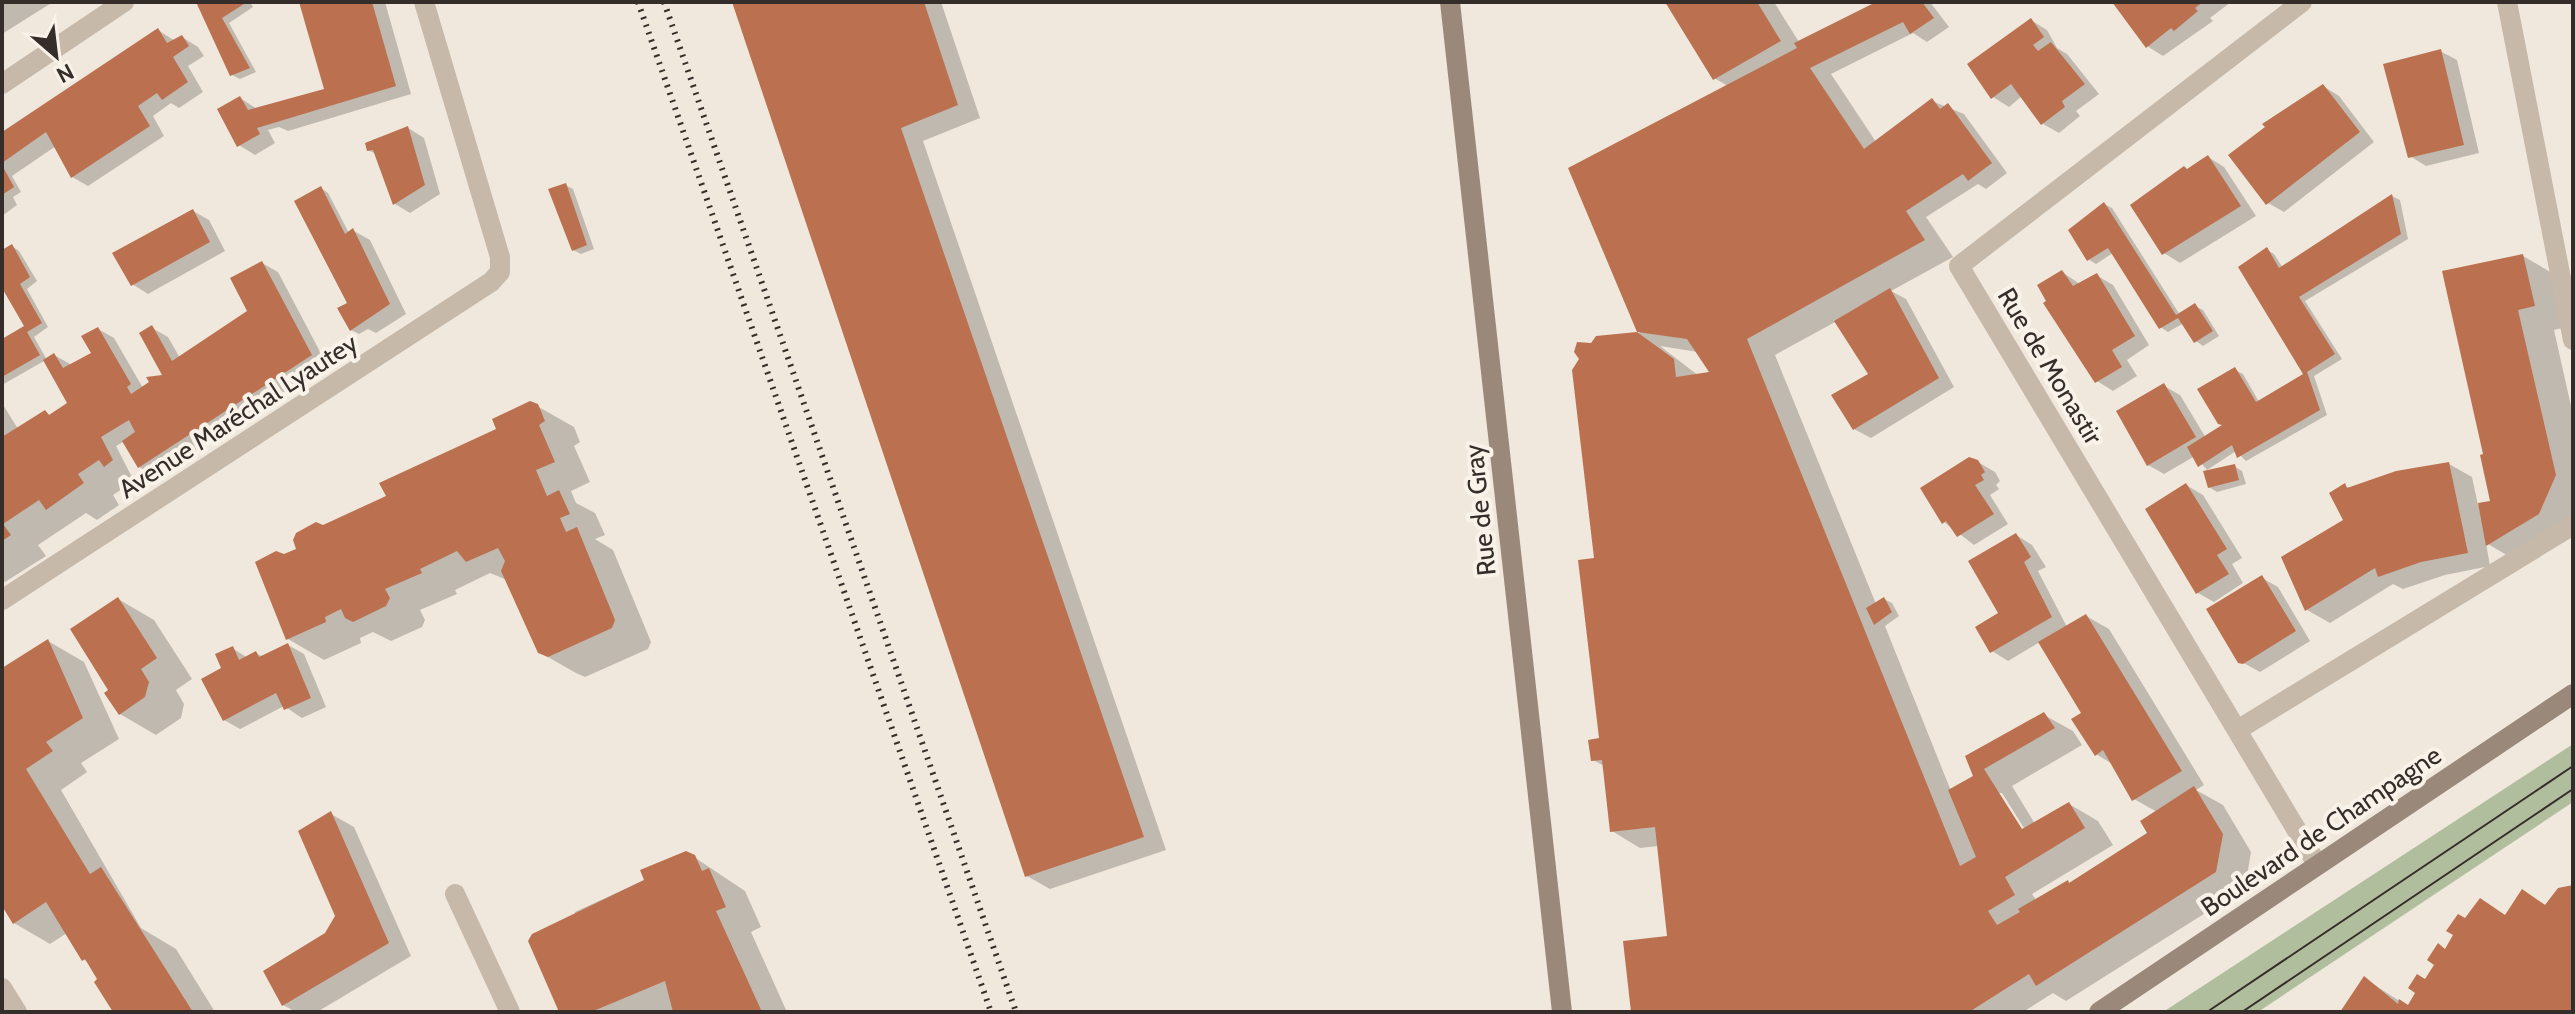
<svg xmlns="http://www.w3.org/2000/svg" width="2575" height="1014" font-family="Cabin,sans-serif">
	<style>
		.green { fill: #b1be9e }
		.shadow { fill: #0003; fill-rule: evenodd }
		.building { fill: #bb714f; fill-rule: evenodd }
		.lines { fill: none; stroke-linecap: round; stroke-linejoin: round }
		.street { stroke: #c7b9aa; stroke-width: 20 }
		.secondary { stroke: #9a897b; stroke-width: 20 }
		.tram { stroke: #352d29; stroke-width: 2 }
		.rail { stroke: #352d29; stroke-width: 6; stroke-dasharray: 2 6; stroke-linecap: butt }
		.labels { text-anchor: middle; dominant-baseline: central; stroke-width: 8; stroke-linejoin: round; paint-order: stroke }
		.street-label { font-size: 26px; fill: #352d29; stroke: #f8f2e9 }
	</style>
	<rect width="100%" height="100%" fill="#f0e8dd"/>
	<path class="green" d="M2573,744v58l-315,210h-95z"/>
	<path class="shadow" d="M2,2h51l-51,32z
		M200,2h50l3,5 -24,16 27,49 -16,7 -8,-4z
		M301,2h84l26,92 -123,37 -9,-4 -11,3 7,13 -20,12 -16,-10 1,-47 17,11 70,-19z
		M734,2h207l39,116 -57,23 243,709 -116,39 -23,-13z
		M1668,2h106l25,40 81,-40h50l19,25 -22,15 -14,-9 -82,41 45,68 56,-41 32,13 43,59 -21,16 -8,-5 -52,33 27,40 -62,34 15,8 48,88 -83,51 -17,-9 17,-54 -34,-54 -62,34 101,249 8,-5 8,4 7,13 -14,10 66,165 25,-14 -9,-20 77,-42 29,16 9,14 -70,41 23,38 34,-20 29,17 15,24 -81,49 6,9 112,-69 7,-22 -23,-13 -20,-34 -18,-11 -12,-41 -44,-71 -32,19 -16,-10 24,-116 16,10 14,22 -8,4 29,56 19,-11 23,13 95,156 -8,5 27,15 28,47 -6,36 -179,113 -13,-8 -30,19h-390l36,-74 -10,-92 -19,2 -28,-17 -8,-65 -11,-6 8,-20 -9,-395 5,-7 43,-5 -69,-164 157,-83 -14,-8zM1660,346l38,6 15,22 -14,2zM1997,793h5l27,43 -4,3z
		M2115,2h116l-21,16 3,3 -50,35 -16,-10z
		M2031,20l16,10 10,18 10,6 32,40 -23,17 4,5 -21,17 -16,-9 -21,-28 -13,11 -16,-10z
		M158,30l17,11 7,-4 16,10 6,9 -16,10 15,26 -24,16 -8,-5 -18,13 11,20 -76,50 -16,-9 -16,-31 -44,30 9,16 -8,5 4,8 -15,11v-82z
		M2440,51l17,9 22,93 -53,13 -16,-10z
		M2323,86l16,10 35,46 -90,70 -16,-9z
		M408,128l16,10 16,56 -30,19 -15,-9 -19,-50 -8,-4 6,-4 -2,-6z
		M2208,157l16,10 32,49 -76,47 -16,-10 25,-82z
		M565,185l8,4 21,60 -13,5 -8,-4z
		M321,188l7,5 21,40 5,-2 16,9 36,74 -30,19 -8,-4 -9,5 -8,-4 1,-21z
		M2392,196l8,4 8,39 -103,62 37,58 -28,17 13,39 -81,46 -10,-10 -29,19 -12,-14 -31,18 -16,-9 16,-79 16,9 26,43 19,-12 10,-56 8,4 16,28 47,-27 -39,-125 7,4 9,14z
		M2104,204l8,4 68,107 15,-9 8,4 16,26 -16,10 -7,-5 -12,-18 -16,9 -8,-5 -47,-74 -17,11 -8,-5z
		M193,211l16,9 16,31 -77,43 -16,-10z
		M12,246l7,5 18,30 -10,8 21,38 -14,10 13,23 7,-5 18,10 22,-12 4,-24 16,9 29,50 22,-12 -13,-48 16,9 12,21 70,-46 12,-49 16,9 49,93 -158,102 -8,-5 -14,9 -8,-4 -14,-26 -9,5 18,35 -21,14 6,10 -22,15 -11,-7 -48,32 8,11 -41,26 -3,-2v-177l16,26 27,-17 6,4 19,-13 -26,-42 -42,24v-44l24,-14 -24,-44v-31z
		M2523,256l36,21 11,49 -16,4 19,85v120l-49,30 -38,-22 4,23 -45,9 -42,14 -10,-5 -63,39 -23,-13 39,-89 -1,-35 6,3 98,-25 23,13 6,28 14,-2z
		M2062,272l18,12 16,-9 17,10 36,60 -22,15 10,16 -24,15 -16,-10 -13,-15 -38,-63z
		M537,406l37,21 6,15 -6,4 16,36 -19,9 5,12 19,10 10,22 -10,4 18,11 38,92 -3,7 -63,28 -9,-4 -37,-21 -32,-72 -17,-7 -35,17 2,4 -37,16 5,10 -3,7 -31,14 -18,-9 -13,6 1,5 -37,17 -36,-21 -4,-82 14,-7 25,-23 66,-30z
		M1978,462l17,10 5,9 -4,4 3,4 -9,6 18,29 -34,21 -30,-23z
		M2234,466l8,5 4,13 -29,8 -8,-5z
		M2186,485l17,10 39,63 -10,6 11,19 -29,19 -16,-9z
		M2262,578l16,9 32,54 -50,31 -20,-11z
		M118,599l36,21 38,59 -16,11 8,14 -3,14 -25,17 -36,-21 -9,-24z
		M48,641l36,21 35,77 -38,24 6,9 -26,18 80,138 35,21 39,63h-99l-27,-49 -6,-4 -16,-26 -17,11 -36,-21 -12,-21v-232z
		M288,645l16,9 22,53 -24,11 -18,-12 -44,23 -16,-9v-51l8,-21 16,10 8,-5 7,4z
		M331,814l23,13 57,129 -94,56h-21l-13,-7 54,-89z
		M694,857l51,34 16,36 -10,5 36,80h-226l14,-100z
		M2573,888v124h-231l23,-33 44,28 71,-106 25,14 18,-24 24,15z"/>
	<path class="building" d="M196,2h51l-25,16 28,50 -20,8z
		M299,2h73l24,84 -139,42 3,6 -23,13 -20,-38 23,-13 8,14 76,-21z
		M732,2h192l34,103 -57,23 243,709 -119,40z
		M1665,2h92l24,39 -68,39z
		M1876,2h46l12,16 -24,16 -7,-12 -93,46 54,81 68,-51 8,11 8,-6 44,60 -24,18 -5,-7 -57,37 19,29 -178,99 213,527 16,-9 -28,-67 25,-14 -8,-20 79,-44 11,16 -71,41 38,60 47,-27 16,26 -80,49 10,18 -27,16 9,14 23,-13 -2,-3 50,-29 1,3 78,-50 -7,-12 54,-35 29,48 -7,38 -180,114 -7,-12 -60,38h-338l-8,-71 44,-5 -12,-109 -45,5 -8,-72 -11,1 -3,-21 11,-2 -21,-178 16,-2 -22,-188 7,-11 -5,-7 3,-10 14,1 5,-7 41,-4 -69,-164 229,-120 -3,-5zM1637,332l50,7 22,33 -33,5 -2,-18z
		M2112,2h91l-8,6 3,3 -24,20 -3,-3 -25,20z
		M2031,18l13,19 -11,8 5,6 13,-9 34,42 -23,17 3,6 -24,18 -30,-41 -20,15 -24,-35z
		M158,28l9,15 15,-8 7,11 -16,11 15,25 -26,18 -5,-7 -19,13 12,20 -79,52 -25,-46 -44,31v-31z
		M2441,49l23,96 -56,13 -25,-94z
		M2323,84l37,48 -94,73 -38,-50 37,-28 -3,-3z
		M408,126l17,59 -32,20 -20,-55 -6,1 -2,-8z
		M2208,155l33,51 -79,49 -32,-50 54,-39 3,3z
		M2,165l12,22 -12,8z
		M566,183l21,62 -15,6 -24,-62z
		M321,186l24,48 8,-6 37,76 -40,27 -13,-23 10,-5 -53,-102z
		M2392,194l9,40 -102,63 36,57 -28,18 13,38 -83,48 -5,-13 -34,22 -11,-20 35,-22 -4,-1 -21,-35 38,-22 21,35 47,-28 -65,-107 29,-20 12,21z
		M2104,202l72,113 19,-12 18,28 -19,12 -16,-25 -19,11 -51,-81 -21,13 -19,-31z
		M193,209l17,33 -79,44 -19,-33z
		M12,244l18,33 -10,7 22,39 -15,9 13,23 -38,22v-38l22,-13 -22,-38v-38z
		M2523,254l12,52 -17,4 38,165 -17,39 -53,32 -8,-43 12,-2 -10,-46 3,-1 -41,-183z
		M262,261l50,94 -174,113 -16,-27 13,-9 -6,-12 -28,17 12,23 -9,7 -5,-7 -21,14 6,9 -38,27 -7,-10 -36,24 8,11 -9,6v-104l43,-27 4,5 18,-12 -24,-43 11,-7 9,15 28,-15 -10,-17 17,-9 33,57 -4,3 4,7 18,-12 -3,-5 16,-2 -23,-42 13,-8 20,36 75,-50 -17,-33z
		M2062,270l11,16 24,-13 38,63 -23,14 10,17 -27,16 -52,-80 3,-2 -9,-16z
		M1890,288l49,90 -86,52 -22,-35 37,-21 -34,-53z
		M2164,383l32,54 -49,29 -31,-55z
		M530,401l8,3 7,17 -6,4 16,37 -19,8 11,26 12,-6 11,24 -10,4 6,14 11,-5 38,93 -3,8 -64,29 -10,-4 -37,-82 4,-10 -7,-13 -32,14 -9,-11 -37,18 2,4 -37,16 5,9 -4,8 -33,16 -8,-4 -4,-9 -16,8 1,5 -40,18 -31,-78 21,-11 8,3 12,-5 -3,-9 3,-7 20,-11 7,3 63,-29 -7,-13 117,-54 -4,-10z
		M1969,457l9,3 7,12 -4,3 3,5 -9,5 19,29 -37,23 -11,-16 -4,3 -22,-36z
		M2449,462l19,91 -47,9 -43,15 -3,-9 -70,43 -24,-54 62,-37 -14,-27 16,-10 2,5 49,-17z
		M2235,464l4,16 -31,8 -5,-17z
		M2186,483l41,66 -10,6 12,19 -33,20 -51,-85z
		M2016,533l15,24 -7,5 28,55 -62,36 -15,-26 23,-14 -30,-52z
		M2262,575l34,56 -53,33 -5,-1 -32,-54z
		M118,597l39,61 -16,11 8,13 -4,15 -26,18 -15,-22 4,-3 -38,-61z
		M1884,597l8,15 -18,13 -8,-17z
		M2086,614l96,157 -50,30 -29,-51 -8,6 -24,-37 10,-6 -43,-71z
		M48,639l35,79 -37,24 7,9 -27,18 64,105 11,-7 92,145h-80l-19,-30 3,-3 -12,-20 -3,2 -36,-59 -33,22 -11,-18v-238z
		M288,643l23,55 -27,12 -8,-17 -53,28 -22,-42 20,-11 -6,-14 18,-8 6,14 17,-9 3,6z
		M331,811l58,132 -107,63 -19,-35 62,-38 10,-17 -37,-85z
		M686,851l9,4 7,16 7,-3 17,39 -10,4 46,101h-89l-8,-31 -74,31h-32l-31,-71 4,-7 112,-54 -4,-10z
		M2573,885v127h-233l24,-36 34,28 1,-5 9,6 7,-12 -7,-5 9,-14 8,5 9,-14 -7,-5 11,-17 7,6 8,-14 -7,-4 12,-17 7,4 15,-20 25,17 17,-26 23,16 13,-17z"/>
	<g class="lines">
		<path class="street" d="M2302,2l-343,264 358,598
			M2507,2l66,338
			M2,84l122,-82
			M2,600l489,-318 9,-10v-15l-76,-255
			M2239,729l334,-204
			M455,894l55,118
			M2,988l15,24"/>
		<path class="secondary" d="M1450,2l112,1010
			M2099,1012l474,-318"/>
		<path class="tram" d="M2207,1012l366,-246
			M2242,1012l331,-223"/>
		<path class="rail" d="M638,2l353,1010
			M664,2l352,1010"/>
	</g>
	<g class="labels">
		<g class="street-label">
			<text transform="translate(2050 366) rotate(59)">Rue de Monastir</text>
			<text transform="translate(238 416) rotate(-33)">Avenue Maréchal Lyautey</text>
			<text transform="translate(1480 510) rotate(-96)">Rue de Gray</text>
			<text transform="translate(2321 831) rotate(-34)">Boulevard de Champagne</text>
		</g>
	</g>
	<rect width="2575" height="1014" fill="none" stroke="#352d29" stroke-width="8"/>
	<g transform="translate(56 56) rotate(152)" stroke="#f8f2e9" stroke-width="6" paint-order="stroke">
	<path d="M0-6L14 30L0 20L-14 30Z" fill="#352d29"/>
	<text y="-12" font-size="22" font-weight="bold" text-anchor="middle" fill="#352d29">N</text>
	</g>
</svg>
